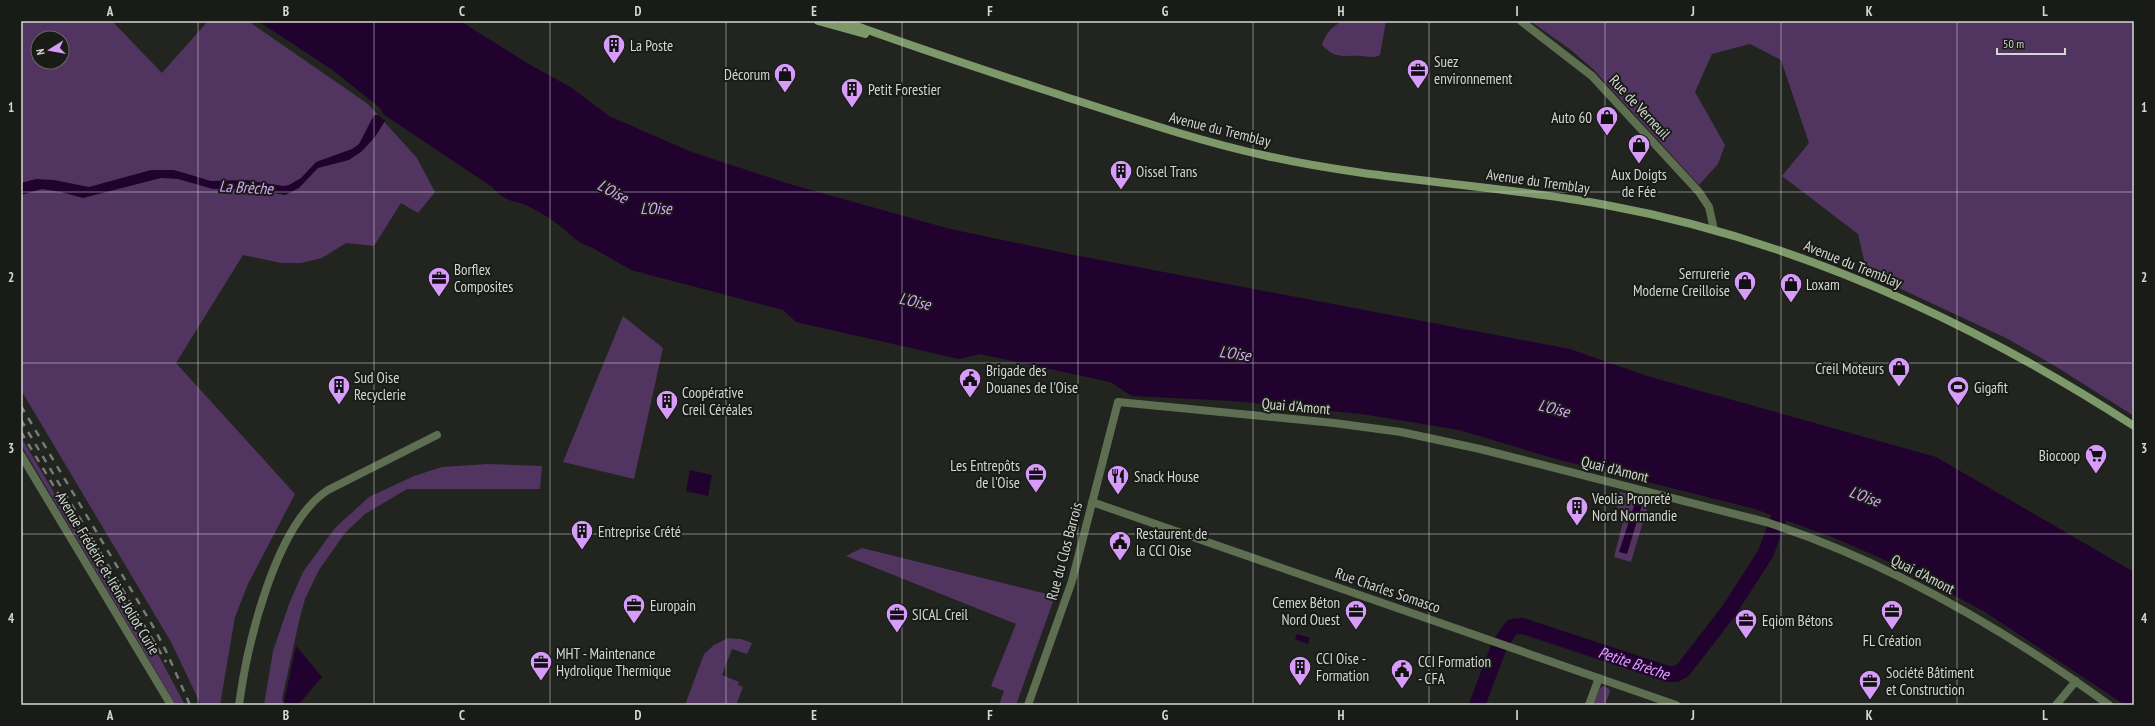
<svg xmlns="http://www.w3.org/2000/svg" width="2155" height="726" font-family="'PT Sans Narrow',sans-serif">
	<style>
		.green { fill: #513560; fill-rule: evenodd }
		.water { fill: #21022e }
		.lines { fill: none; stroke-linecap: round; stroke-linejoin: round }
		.river { stroke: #21022e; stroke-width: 16 }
		.street { stroke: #5d6e51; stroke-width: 8 }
		.secondary { stroke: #7d9869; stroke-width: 8 }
		.rail { stroke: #777a76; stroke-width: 2.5; stroke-dasharray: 7 7; stroke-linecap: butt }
		.grid { fill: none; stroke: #d4d6d3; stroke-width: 1; stroke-opacity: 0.55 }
		.labels { text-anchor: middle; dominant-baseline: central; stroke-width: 4; stroke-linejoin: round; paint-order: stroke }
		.poi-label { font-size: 15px; fill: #d4d6d3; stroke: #181b16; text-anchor: start }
		.street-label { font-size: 15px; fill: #d4d6d3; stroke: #181b16 }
		.water-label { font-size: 16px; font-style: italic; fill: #dda2fe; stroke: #181b16 }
		.neatline { fill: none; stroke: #d4d6d3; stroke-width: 1.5 }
		.grid-label { font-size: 13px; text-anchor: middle; font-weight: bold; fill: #d4d6d3 }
	</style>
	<rect width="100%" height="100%" fill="#21241f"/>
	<path class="green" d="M21,21h91l50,52 46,-52h40l120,83 49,54 18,34 -17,21 -17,-10 -27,43 -28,-3 -24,15 -21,5h-20l-38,-8 -67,108 119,131 -47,90 -13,33 -15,88h-19l-30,-63 -150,-252zM38,38h24v24h-24z
		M1343,21h43l-6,34c-6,3 -10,2 -18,1 -17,-1 -26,4 -40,-11 4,-12 9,-18 21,-24z
		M1530,21h604v395l-79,-50 -47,-27 -141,-66 -9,-39 -76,-58 27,-33 -28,-83 -31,-16 -38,10 -17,38 30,53 -7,19 -19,21 -106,-116 -22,-19z
		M623,316l40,32 -29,131 -71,-17z
		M21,437l100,168 39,53 25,47h-9l-155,-260z
		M488,464l54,2 -2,23h-133l-42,25 -20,19 -26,37 -14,29 -5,18 -18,82 2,6h-20l9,-54 16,-47 14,-32 32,-44 34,-31 45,-21 28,-9z
		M1620,492l30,7 -19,63 -17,-5 12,-47 -9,-2z
		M862,548l193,48 -39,109h-17l5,-14 -13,-5 25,-62 -170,-68z
		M728,638l13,1 11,4 -5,11 -15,-5 -10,26 17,7 -1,3 5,2 -7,18h-51l19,-51 10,-9z
		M1603,686l5,2 2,3 -5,14h-12l7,-17z"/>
	<path class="water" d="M258,21h202l67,42 45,25 37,28 80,35 97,32 164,46 119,25 501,95 77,27 289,81 198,115v133h-9l-140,-93 -82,-44 -66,-29 -82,-30 -199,-50 -97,-29 -97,-16 -128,-13 -102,-5 -22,-14 -130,-28 -21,5 -163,-37 -13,-12 -152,-40 -40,-23c-14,-3 -23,-16 -35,-24 -7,-6 -27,-17 -35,-20 -12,-2 -21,-6 -29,-16l-109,-73 -3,-6 -46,-37z
		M374,115h4l7,6 -10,16 -14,15 -12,8 -31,8 -19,20 -14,7 -35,-6h-37l-35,-10 -17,-1 -78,20 -22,-6 -19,-3 -21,6v-12l15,-4 18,1 35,7 62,-17h23l37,11 36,-1 36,6 6,-1 12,-7 15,-16 36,-13 7,-5z
		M690,470l22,5 -4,21 -22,-5z
		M1635,503l7,2 -15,49 -8,-2z
		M1297,634l13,4 -2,6 -13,-5z
		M296,646l26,31 -24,28h-11l-3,-3z"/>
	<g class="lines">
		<path class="river" id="s1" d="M1477,705l23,-61 12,-17 11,-1 145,48h8l7,-4 45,-58 38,-59 13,-36 13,-18"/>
		<path class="street" d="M1521,21l71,55 107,116 10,15 5,23
			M21,455l150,250
			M1092,502l584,203
			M239,705c8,-60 36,-181 89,-215l109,-55
			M1028,705l44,-124 46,-179 216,21 67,9 79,17 286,73c124,40 238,107 343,183
			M1589,705l10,-27
			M2056,705l20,-24"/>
		<path class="secondary" d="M818,21l47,13
			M843,21c73,27 147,51 220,75 68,22 135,45 204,60 112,25 227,28 339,49 191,35 366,116 528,221"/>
		<path class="rail" d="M21,406l133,222 13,25 23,52
			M21,420l145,242
			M21,432l116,192"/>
	</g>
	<path class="grid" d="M198,21v684M374,21v684M550,21v684M726,21v684M902,21v684M1078,21v684M1253,21v684M1429,21v684M1605,21v684M1781,21v684M1957,21v684M21,192h2113M21,363h2113M21,534h2113"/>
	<defs>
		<g id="building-pin" transform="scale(1.15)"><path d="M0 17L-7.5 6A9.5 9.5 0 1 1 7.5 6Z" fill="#d79bf9" stroke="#181b16"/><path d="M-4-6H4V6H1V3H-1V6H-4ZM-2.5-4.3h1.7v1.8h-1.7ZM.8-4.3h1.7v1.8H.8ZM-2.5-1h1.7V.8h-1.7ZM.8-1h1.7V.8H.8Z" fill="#111"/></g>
		<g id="office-pin" transform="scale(1.15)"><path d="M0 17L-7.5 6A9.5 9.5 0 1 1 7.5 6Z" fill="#d79bf9" stroke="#181b16"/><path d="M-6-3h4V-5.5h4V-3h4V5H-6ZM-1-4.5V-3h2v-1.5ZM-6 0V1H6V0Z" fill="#111"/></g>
		<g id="shop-pin" transform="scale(1.15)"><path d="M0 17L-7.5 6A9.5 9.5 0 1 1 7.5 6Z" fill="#d79bf9" stroke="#181b16"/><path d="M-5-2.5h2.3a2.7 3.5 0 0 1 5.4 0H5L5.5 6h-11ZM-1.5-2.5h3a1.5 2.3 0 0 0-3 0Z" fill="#111"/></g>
		<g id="civic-pin" transform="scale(1.15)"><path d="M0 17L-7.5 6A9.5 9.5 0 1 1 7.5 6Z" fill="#d79bf9" stroke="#181b16"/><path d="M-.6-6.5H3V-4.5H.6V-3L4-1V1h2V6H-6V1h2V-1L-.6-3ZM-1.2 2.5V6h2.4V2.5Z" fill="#111"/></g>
		<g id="stadium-pin" transform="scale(1.15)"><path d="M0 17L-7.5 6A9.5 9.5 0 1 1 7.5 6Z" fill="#d79bf9" stroke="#181b16"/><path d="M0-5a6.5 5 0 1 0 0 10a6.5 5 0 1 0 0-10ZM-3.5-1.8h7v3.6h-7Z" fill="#111"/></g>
		<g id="supermarket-pin" transform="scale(1.15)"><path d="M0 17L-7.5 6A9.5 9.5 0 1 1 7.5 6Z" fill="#d79bf9" stroke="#181b16"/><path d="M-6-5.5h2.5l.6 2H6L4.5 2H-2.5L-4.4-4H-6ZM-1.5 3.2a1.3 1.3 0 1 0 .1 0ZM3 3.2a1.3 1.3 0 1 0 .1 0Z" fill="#111"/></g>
		<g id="restaurant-pin" transform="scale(1.15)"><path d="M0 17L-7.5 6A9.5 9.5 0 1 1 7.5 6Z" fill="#d79bf9" stroke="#181b16"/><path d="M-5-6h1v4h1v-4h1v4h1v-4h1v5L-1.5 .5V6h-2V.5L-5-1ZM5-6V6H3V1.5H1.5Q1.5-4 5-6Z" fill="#111"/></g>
	</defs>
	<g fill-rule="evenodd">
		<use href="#building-pin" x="614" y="45"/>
		<use href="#office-pin" x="1418" y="70"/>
		<use href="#shop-pin" x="785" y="74"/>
		<use href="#building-pin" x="852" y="89"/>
		<use href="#shop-pin" x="1607" y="117"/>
		<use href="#shop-pin" x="1639" y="145"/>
		<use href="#building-pin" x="1121" y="171"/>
		<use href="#office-pin" x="439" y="278"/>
		<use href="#shop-pin" x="1745" y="282"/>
		<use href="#shop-pin" x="1791" y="284"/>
		<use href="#shop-pin" x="1899" y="368"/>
		<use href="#civic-pin" x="970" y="379"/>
		<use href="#building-pin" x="339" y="386"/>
		<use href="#stadium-pin" x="1958" y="387"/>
		<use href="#building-pin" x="667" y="401"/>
		<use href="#supermarket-pin" x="2096" y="455"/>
		<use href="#office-pin" x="1036" y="474"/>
		<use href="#restaurant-pin" x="1118" y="476"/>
		<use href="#building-pin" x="1577" y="507"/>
		<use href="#building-pin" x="582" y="531"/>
		<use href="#civic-pin" x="1120" y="542"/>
		<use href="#office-pin" x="634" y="605"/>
		<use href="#office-pin" x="1356" y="611"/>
		<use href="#office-pin" x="1892" y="611"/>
		<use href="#office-pin" x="897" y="614"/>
		<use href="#office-pin" x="1746" y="620"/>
		<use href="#office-pin" x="541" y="662"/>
		<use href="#building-pin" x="1300" y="667"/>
		<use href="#civic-pin" x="1402" y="670"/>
		<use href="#office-pin" x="1870" y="681"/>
	</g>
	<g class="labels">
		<g class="poi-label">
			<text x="630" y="45">La Poste</text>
			<text x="1434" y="61">Suez<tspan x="1434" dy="17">environnement</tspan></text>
			<text x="770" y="74" text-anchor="end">Décorum</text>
			<text x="868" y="89">Petit Forestier</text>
			<text x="1592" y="117" text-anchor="end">Auto 60</text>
			<text x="1136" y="171">Oissel Trans</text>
			<text x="1639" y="174" text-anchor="middle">Aux Doigts<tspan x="1639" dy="17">de Fée</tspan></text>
			<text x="454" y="269">Borflex<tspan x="454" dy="17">Composites</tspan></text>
			<text x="1730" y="273" text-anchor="end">Serrurerie<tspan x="1730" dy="17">Moderne Creilloise</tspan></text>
			<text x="1806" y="284">Loxam</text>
			<text x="1884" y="368" text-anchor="end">Creil Moteurs</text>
			<text x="986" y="370">Brigade des<tspan x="986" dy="17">Douanes de l'Oise</tspan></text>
			<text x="354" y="377">Sud Oise<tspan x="354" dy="17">Recyclerie</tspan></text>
			<text x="1974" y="387">Gigafit</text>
			<text x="682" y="392">Coopérative<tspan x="682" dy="17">Creil Céréales</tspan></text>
			<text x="2080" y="455" text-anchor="end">Biocoop</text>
			<text x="1020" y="465" text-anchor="end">Les Entrepôts<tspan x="1020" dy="17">de l'Oise</tspan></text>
			<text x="1134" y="476">Snack House</text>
			<text x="1592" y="498">Veolia Propreté<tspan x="1592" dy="17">Nord Normandie</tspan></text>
			<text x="598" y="531">Entreprise Crété</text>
			<text x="1136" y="533">Restaurent de<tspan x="1136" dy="17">la CCI Oise</tspan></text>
			<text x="1340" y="602" text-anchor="end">Cemex Béton<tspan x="1340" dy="17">Nord Ouest</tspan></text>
			<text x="650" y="605">Europain</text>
			<text x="912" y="614">SICAL Creil</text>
			<text x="1762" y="620">Eqiom Bétons</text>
			<text x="1892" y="640" text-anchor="middle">FL Création</text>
			<text x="556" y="653">MHT - Maintenance<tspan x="556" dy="17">Hydrolique Thermique</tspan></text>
			<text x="1316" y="658">CCI Oise -<tspan x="1316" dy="17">Formation</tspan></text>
			<text x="1418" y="661">CCI Formation<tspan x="1418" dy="17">- CFA</tspan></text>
			<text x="1886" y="672">Société Bâtiment<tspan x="1886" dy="17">et Construction</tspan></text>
		</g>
		<g class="street-label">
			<text transform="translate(1640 107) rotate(47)">Rue de Verneuil</text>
			<text transform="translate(1220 129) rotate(14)">Avenue du Tremblay</text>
			<text transform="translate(1538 181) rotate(8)">Avenue du Tremblay</text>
			<text transform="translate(1853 264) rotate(22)">Avenue du Tremblay</text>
			<text transform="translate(1296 406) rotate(5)">Quai d'Amont</text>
			<text transform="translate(1615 469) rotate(14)">Quai d'Amont</text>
			<text transform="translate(1064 551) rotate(-75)">Rue du Clos Barrois</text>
			<text transform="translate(108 573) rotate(59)">Avenue Frédéric et Irène Joliot Curie</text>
			<text transform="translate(1923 574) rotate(27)">Quai d'Amont</text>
			<text transform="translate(1388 590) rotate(19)">Rue Charles Somasco</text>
		</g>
		<g class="water-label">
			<text transform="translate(246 187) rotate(3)">La Brèche</text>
			<text transform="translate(613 191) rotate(29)">L'Oise</text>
			<text x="656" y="208">L’Oise</text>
			<text transform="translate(915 301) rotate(12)">L'Oise</text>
			<text transform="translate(1235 353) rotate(8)">L'Oise</text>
			<text transform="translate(1554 408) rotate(14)">L'Oise</text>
			<text transform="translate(1865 496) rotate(20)">L'Oise</text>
			<text stroke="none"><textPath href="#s1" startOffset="214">Petite Brèche</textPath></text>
		</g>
	</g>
	<rect width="2155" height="726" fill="none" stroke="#181b16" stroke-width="44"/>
	<g transform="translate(50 50) rotate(259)"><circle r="19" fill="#181b16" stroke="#636662"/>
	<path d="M0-3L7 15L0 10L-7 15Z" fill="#d79bf9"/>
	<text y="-6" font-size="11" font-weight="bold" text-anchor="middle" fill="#d4d6d3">N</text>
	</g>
	<path d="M1997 48v6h68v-6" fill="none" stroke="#d4d6d3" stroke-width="2"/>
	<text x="2003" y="48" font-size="12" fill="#d4d6d3" stroke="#181b16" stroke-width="3" paint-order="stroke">50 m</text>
	<rect x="22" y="22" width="2111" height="682" class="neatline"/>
	<g class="grid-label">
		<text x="110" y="16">A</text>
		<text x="286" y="16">B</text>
		<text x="462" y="16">C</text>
		<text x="638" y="16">D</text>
		<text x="814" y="16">E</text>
		<text x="990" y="16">F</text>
		<text x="1165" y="16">G</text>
		<text x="1341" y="16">H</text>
		<text x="1517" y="16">I</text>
		<text x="1693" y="16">J</text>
		<text x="1869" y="16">K</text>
		<text x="2045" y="16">L</text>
		<text x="11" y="112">1</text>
		<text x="2144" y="112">1</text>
		<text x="11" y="282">2</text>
		<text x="2144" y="282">2</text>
		<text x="11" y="453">3</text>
		<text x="2144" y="453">3</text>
		<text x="11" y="623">4</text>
		<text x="2144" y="623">4</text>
		<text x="110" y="720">A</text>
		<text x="286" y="720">B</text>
		<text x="462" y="720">C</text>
		<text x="638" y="720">D</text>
		<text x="814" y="720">E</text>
		<text x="990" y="720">F</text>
		<text x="1165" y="720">G</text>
		<text x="1341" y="720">H</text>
		<text x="1517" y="720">I</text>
		<text x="1693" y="720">J</text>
		<text x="1869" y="720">K</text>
		<text x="2045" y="720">L</text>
	</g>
</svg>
